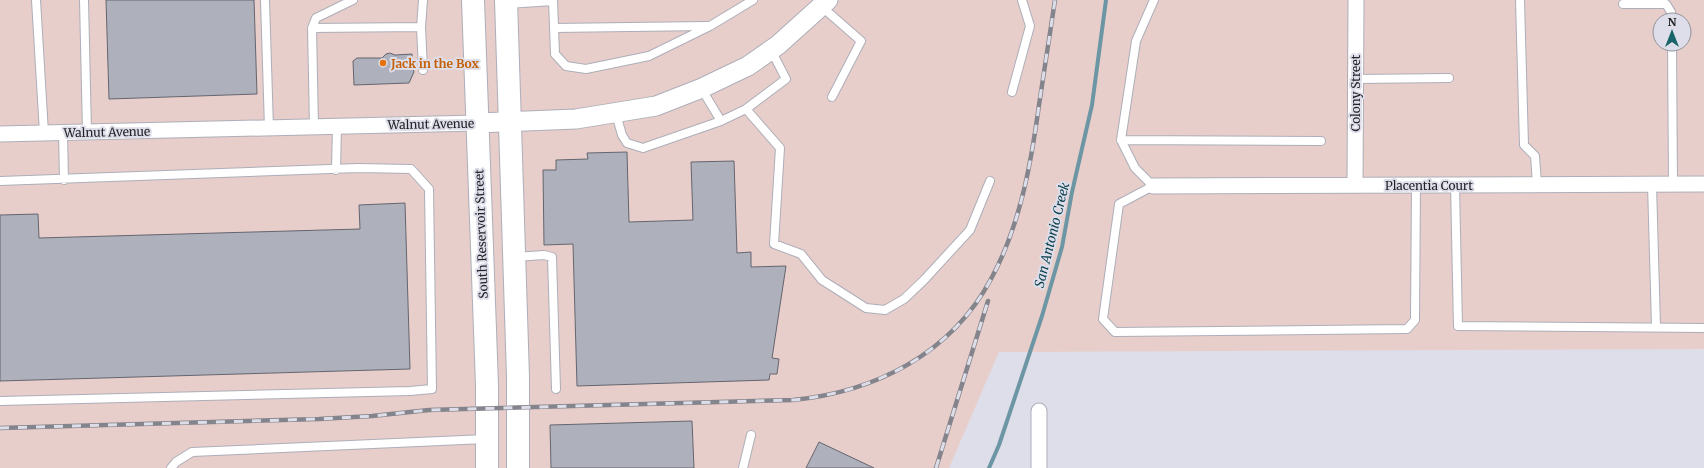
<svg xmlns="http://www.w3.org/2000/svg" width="1704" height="468" font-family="Merriweather,serif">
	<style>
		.industrial { fill: #e8ceca; fill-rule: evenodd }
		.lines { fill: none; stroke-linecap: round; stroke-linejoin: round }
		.stream { stroke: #6d96a5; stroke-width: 4 }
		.building { fill: #aeb0bb; stroke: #64656f }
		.service-casing { stroke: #adaeb9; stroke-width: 10 }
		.minor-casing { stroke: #adaeb9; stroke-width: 17 }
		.tertiary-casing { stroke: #adaeb9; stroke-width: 21 }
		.secondary-casing { stroke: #adaeb9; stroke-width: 24 }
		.service { stroke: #fff; stroke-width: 8 }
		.minor { stroke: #fff; stroke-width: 15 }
		.tertiary { stroke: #fff; stroke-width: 19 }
		.secondary { stroke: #fff; stroke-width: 22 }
		.rail-casing { stroke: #84848c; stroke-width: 4.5 }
		.rail { stroke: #dddee9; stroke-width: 3; stroke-dasharray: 9; stroke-linecap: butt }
		.food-dot { fill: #e8710a; stroke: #dddee9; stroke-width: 1.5 }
		.labels { text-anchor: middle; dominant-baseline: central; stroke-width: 4; stroke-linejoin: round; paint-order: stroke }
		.food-label { font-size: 12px; font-weight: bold; fill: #c56008; stroke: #dddee9; text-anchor: start }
		.street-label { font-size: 12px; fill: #232327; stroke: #dddee9 }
		.water-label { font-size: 13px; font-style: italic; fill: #0a3f4d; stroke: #dddee9 }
	</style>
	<rect width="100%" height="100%" fill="#dddee9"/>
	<path class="industrial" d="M0,0h1704v349l-705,3 -50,116h-949zM1660,20h24v24h-24z"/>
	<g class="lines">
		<path class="stream" d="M989,468l10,-23 43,-129 20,-69 10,-55 20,-87 14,-105"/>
	</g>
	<path class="building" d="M106,0h148l3,94 -148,5z
		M390,53l5,2 17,-1v11l2,7 -5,11 -55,2 -1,-24 4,-3h25l4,-4z
		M627,152l2,70 64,-2 -2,-58 43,-1 3,92 14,-1v15l35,-1 -14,92 7,1 -2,15h-7l-1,6 -192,6 -4,-142 -29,1 -1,-75h13v-10l32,-1 -1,-6z
		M405,203l5,166 -410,12v-166l38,-1 1,24 321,-9 -1,-24z
		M692,421l2,47h-143l-1,-43z
		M819,442l55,26h-68z"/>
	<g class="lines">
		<g class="service-casing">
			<path id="service" d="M36,0l8,133
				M84,0l3,132
				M265,0l4,128
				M553,0l2,54 11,12 20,3 63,-13 61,-30 43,-26
				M1154,0l-18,41 -15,99 200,1
				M1520,0l4,145 11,11 2,28
				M507,4l46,-3
				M1623,4h43l5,8v8
				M821,6l40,35 -29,56
				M421,27l2,-27
				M312,28l4,-10 37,-18
				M554,28l153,-2
				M1672,44l1,140
				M1355,79l94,-1
				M1012,92l18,-66 -8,-26
				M746,109l40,-30 -15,-29
				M616,114l6,21 5,8 16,5 78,-27 -20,-33
				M721,121l25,-12 34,39 -6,96 27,10 21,26 44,28 19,2 19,-11 20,-19 46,-50 20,-49
				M314,127l-2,-99 109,-1 2,43
				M63,132l1,48
				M1121,140l14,28 18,18 -34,18 -16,115 12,13 292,-3 8,-9 1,-135
				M336,170l1,-44
				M0,181l358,-13 53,1 18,20 3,200 -22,2 -410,10
				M1652,184l4,143
				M1455,185l3,141 246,2
				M515,257l29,-2 8,2 4,132
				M171,468l5,-6 16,-10 294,-13
				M743,468l8,-33"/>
		</g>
		<g class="minor-casing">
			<path id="minor" d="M0,134l477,-11
				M1355,185l1,-185
				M1153,186l551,-2
				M1039,468v-57"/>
		</g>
		<g class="tertiary-casing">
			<path id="tertiary" d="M477,123l99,-4 80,-13 46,-18 46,-22 30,-21 50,-45"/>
		</g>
		<g class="secondary-casing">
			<path id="secondary" d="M473,0l14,385v83
				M506,0l12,377v91"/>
		</g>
		<use href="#service" class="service"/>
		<use href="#minor" class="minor"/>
		<use href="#tertiary" class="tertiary"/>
		<use href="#secondary" class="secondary"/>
		<g class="rail-casing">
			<path id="rail" d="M0,428l319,-9 53,-3 57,-6 364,-10c82,-8 158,-46 198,-121 29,-53 40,-115 48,-174 5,-35 11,-70 16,-105
				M936,468l52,-167"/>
		</g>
		<use href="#rail" class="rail"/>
	</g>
	<circle class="food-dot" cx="383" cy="63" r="4"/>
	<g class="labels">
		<g class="food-label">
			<text x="391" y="63">Jack in the Box</text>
		</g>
		<g class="street-label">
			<text transform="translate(1355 93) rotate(-90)">Colony Street</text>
			<text transform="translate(431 124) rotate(-1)">Walnut Avenue</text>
			<text transform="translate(107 132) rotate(-1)">Walnut Avenue</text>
			<text x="1429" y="185">Placentia Court</text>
			<text transform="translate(481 234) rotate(-92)">South Reservoir Street</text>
		</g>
		<g class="water-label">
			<text transform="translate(1052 235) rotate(-76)">San Antonio Creek</text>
		</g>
	</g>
	<g transform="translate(1672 32)"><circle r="19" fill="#dddee9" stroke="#93939b"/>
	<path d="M0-3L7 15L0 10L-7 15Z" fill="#176569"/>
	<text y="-6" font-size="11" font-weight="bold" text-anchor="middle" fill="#232327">N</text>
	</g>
</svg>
